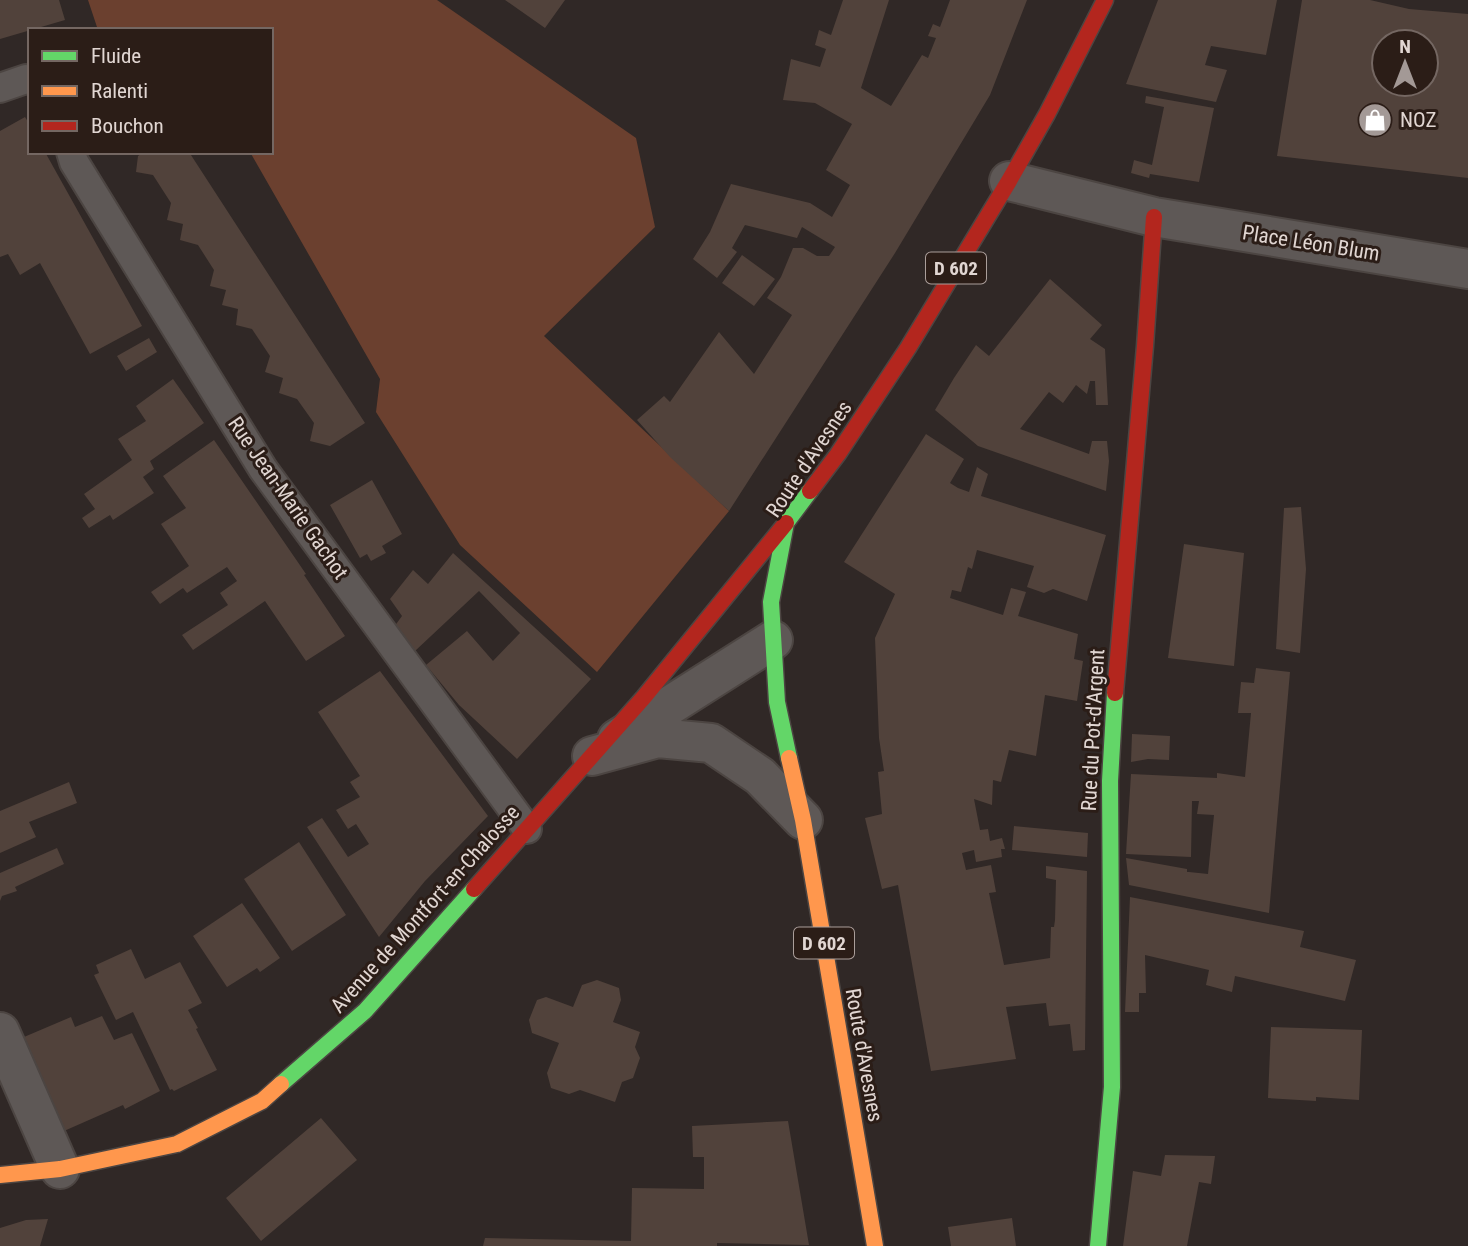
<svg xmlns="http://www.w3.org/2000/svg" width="1468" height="1246" font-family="'Roboto Condensed',sans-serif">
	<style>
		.green { fill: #6b402f }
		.building { fill: #51423b; fill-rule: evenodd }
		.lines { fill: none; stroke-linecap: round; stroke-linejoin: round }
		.lane-casing { stroke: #4c4542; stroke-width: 32 }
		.street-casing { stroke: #4c4542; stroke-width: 42 }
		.fast-casing { stroke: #4c4542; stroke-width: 19 }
		.slow-casing { stroke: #4c4542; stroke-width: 19 }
		.jam-casing { stroke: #4c4542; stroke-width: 19 }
		.lane { stroke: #5e5856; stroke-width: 28 }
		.street { stroke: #5e5856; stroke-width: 38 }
		.fast { stroke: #63d668; stroke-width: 16 }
		.slow { stroke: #ff974d; stroke-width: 16 }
		.jam { stroke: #b3261e; stroke-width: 16 }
		.labels { text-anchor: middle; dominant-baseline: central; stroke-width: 6; stroke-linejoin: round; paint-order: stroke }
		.shield { fill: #2b1d17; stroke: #aa9e9a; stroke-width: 2 }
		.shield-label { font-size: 19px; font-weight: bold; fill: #e1d6d2 }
		.poi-label { font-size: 21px; fill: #e1d6d2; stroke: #2b1d17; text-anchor: start }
		.street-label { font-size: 21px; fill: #e1d6d2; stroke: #2b1d17 }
	</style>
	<rect width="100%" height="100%" fill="#302826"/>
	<path class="green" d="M88,0h349l199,138 19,89 -111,109 185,175 -132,161 -137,-127 -84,-133 4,-33 -130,-227h21v-122h-162l-12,-3z"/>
	<path class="building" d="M0,0h59l6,20 -65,19z
		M505,0h60l-20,28z
		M843,0h46l-28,88 30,18 31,-51 6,3 8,-20 -8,-2 5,-12 7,3 10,-27h77l-37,95 -95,158 -166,258 -59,-54 -33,-37 27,-24 6,6 49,-70 35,42 38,-59 -25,-17 14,-21 12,-29h10l14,8h12l6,-9 -33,-20 -5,11 -52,-13 -13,23 5,4 -20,26 -24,-19 17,-27 21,-48 79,19 22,14 18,-32 -24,-15 26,-46 -37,-21 -32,-3 8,-41 29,8 6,-18 -11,-4 4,-15 12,5z
		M1158,0h119l-11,55 -55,-9 -6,19 22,5 -11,32 -90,-18z
		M1302,0h68l39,9 59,5v164l-191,-22zM1384,42h42v42h-42z
		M1146,96l68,12 -15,74 -49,-8 -1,4 -18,-5 3,-13 18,5 12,-58 -19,-4z
		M25,117l5,8v27h15l97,174 -52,28 -50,-91 -20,12 -12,-21 -8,3v-126z
		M144,152h45l176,271 -35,23 -20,-5 4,-18 -17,-24 -18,-6 4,-15 -18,-6 5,-16 -18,-27 -16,-4 2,-16 -16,-4 4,-15 -16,-4 4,-16 -16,-25 -18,-5 3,-16 -16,-4 4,-17 -18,-28 -17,-3 2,-16z
		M742,255l33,24 -21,27 -32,-23z
		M1050,279l52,46 -12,14 15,10 3,56h-12l-1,-24h-5l-3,13 -11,-9 -13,18 -14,-11 -29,37 69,25 3,-13h15l2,20 -3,30 -128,-45 -43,-36 19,-32 22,-33 13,11z
		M149,338l8,14 -31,19 -9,-15z
		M173,379l31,44 -54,38 4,8 -11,8 11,16 -41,27 -3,-5 -21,13 -7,-10 13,-9 -11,-15 48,-34 -14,-21 28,-18 -10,-15z
		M926,434l38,25 -14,24 8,5 11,4 8,-25 11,7 -7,22 125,39 -19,66 -34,-12 -9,4 -17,-6 7,-21 -57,-16 -5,19 -4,-2 -7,25 -9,-2 -2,8 53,17 8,-27 15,4 -8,24 60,18 -4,25 9,2 -6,40 -32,-6 -9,61 -27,-6 -8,32 -8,-2 -1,25 -18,-6 6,31 8,-1 2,12 12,-3 3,11h-4l1,8 -26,5 -2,-12 -12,3 4,17 25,-5 5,27 -7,1 15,72 46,-7 1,-31h3l1,-7 1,-40 -10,-2v-12l41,5 -2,179 -12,1 -3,-27 -21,2 -3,-23 -40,4 10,52 -85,12 -33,-186 -16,4 -17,-71 17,-4 -4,-42 6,-1 -5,-33 -4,-100 20,-44 -51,-32z
		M214,440l92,134 -2,1 41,61 -39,25 -41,-60 -72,49 -11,-15 46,-30 -8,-12 17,-12 -10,-14 -40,26 -4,-5 -23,16 -9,-12 38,-26 -28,-42 25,-16 -23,-32z
		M372,480l30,54 -20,12 4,7 -15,8 -4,-7 -7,4 -30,-53z
		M1301,507l5,62 -6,84 -24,-4 8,-141z
		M1184,544l60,9 -10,113 -66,-8z
		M453,553l138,126 -74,80 -58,-54 -33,-40 41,-34 26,30 27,-28 -41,-42 -64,60 -21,-24 8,-11 -12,-17 23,-29 15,14z
		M1256,668l34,4 -21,241 -140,-28 -3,-27 61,11v3h2l19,2 6,-59 -17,-1 2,-13h-7l-1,56 -65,-3 5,-80 86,4v-5l28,4 6,-64h-13l3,-31 13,1z
		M380,671l108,145 -63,65 -46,56 -72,-110 15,-9 26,39 21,-13 -13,-20 -8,5 -12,-19 24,-13 -10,-15 10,-6 -42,-64z
		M1132,734l38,2 -1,24 -21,-1 -17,3z
		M69,782l8,21 -48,19 7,15 -36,16v-42z
		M1014,826l74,7 -1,24 -75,-7z
		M299,842l47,73 -54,36 -48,-72z
		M57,848l7,16 -49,23 2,4 -15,5 -2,5v-28z
		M1130,897l174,34 -4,16 56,13 -11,41 -110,-25 -3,16 -26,-7 3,-15 -64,-15 1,38h-7v19h-14z
		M242,903l38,55 -20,14 -3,-4 -30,19 -34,-51z
		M131,949l14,30 35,-17 22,41 -14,7 10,18 -2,1 21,41 -43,21 -2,-2 -2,1 -37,-78 -17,8 -22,-45 5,-2 -3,-8z
		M597,980l22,8 2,12 -8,22 27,10 -5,15 5,11 -7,20 -11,4 -7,20 -35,-12 -11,4 -18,-6 -4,-15 12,-30 -27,-10 -3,-13 8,-20 9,-3 27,10 9,-22z
		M102,1016l12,24 18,-7 28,58 -35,18 -2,-4 -59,26 -40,-94 47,-20 4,10z
		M1271,1027l91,3 -3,70 -43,-3v4l-48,-3z
		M321,1118l36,42 -96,81 -35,-43z
		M788,1121l21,124 -92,-2v3h-234l2,-8 146,3 1,-53 72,1v-32h-11l-1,-31z
		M1165,1155l50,1 -4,28 -12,-2 -12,64h-64l10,-75 28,5z
		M1012,1218l4,28h-65l-3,-19z
		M48,1219l-8,27h-40v-18l26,-8z"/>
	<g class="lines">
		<g class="lane-casing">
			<path id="lane" d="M0,88l26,-9 4,1
				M71,152l3,10 189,307 264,360"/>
		</g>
		<g class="street-casing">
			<path id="street" d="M1009,181l145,36 314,52
				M617,739l156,-99
				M592,756l66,-18 53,5 49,33 43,44
				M0,1032l60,137"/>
		</g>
		<g class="fast-casing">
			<path id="fast" d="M789,758l-12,-56 -6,-100 15,-79 24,-32
				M281,1084l84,-73 109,-122
				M1098,1246l14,-159 -2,-306 5,-88"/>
		</g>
		<g class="slow-casing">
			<path id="slow" d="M789,758l14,62 72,426
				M0,1175l60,-6 117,-25 85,-43 19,-17"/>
		</g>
		<g class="jam-casing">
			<path id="jam" d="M810,491l28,-37 70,-106 101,-167 38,-67 58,-114
				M1115,693l30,-347 9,-129
				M474,889l170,-192 142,-174"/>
		</g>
		<use href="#lane" class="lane"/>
		<use href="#street" class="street"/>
		<use href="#fast" class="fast"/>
		<use href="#slow" class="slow"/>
		<use href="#jam" class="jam"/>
	</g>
	<defs>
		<g id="shop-disc" transform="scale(1.75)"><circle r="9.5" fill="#a39996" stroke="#2b1d17"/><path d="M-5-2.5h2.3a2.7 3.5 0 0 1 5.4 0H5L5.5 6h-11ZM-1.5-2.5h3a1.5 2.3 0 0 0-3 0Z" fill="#fff"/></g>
	</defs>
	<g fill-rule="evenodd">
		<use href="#shop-disc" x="1375" y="120"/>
	</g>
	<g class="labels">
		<g class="shield">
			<rect x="926" y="252.5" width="60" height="31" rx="5"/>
			<rect x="794" y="927.5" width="60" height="31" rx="5"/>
		</g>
		<g class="shield-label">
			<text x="956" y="268">D 602</text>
			<text x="824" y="943">D 602</text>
		</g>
		<g class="poi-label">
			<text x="1400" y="120">NOZ</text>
		</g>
		<g class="street-label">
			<text transform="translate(1311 243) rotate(9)">Place Léon Blum</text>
			<text transform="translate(809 459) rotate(-56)">Route d'Avesnes</text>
			<text transform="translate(288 498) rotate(55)">Rue Jean-Marie Gachot</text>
			<text transform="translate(1093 730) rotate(-87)">Rue du Pot-d'Argent</text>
			<text transform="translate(425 909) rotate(-48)">Avenue de Montfort-en-Chalosse</text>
			<text transform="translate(864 1055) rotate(80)">Route d'Avesnes</text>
		</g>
	</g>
	<rect x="28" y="28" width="245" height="126" fill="#2b1d17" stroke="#746762" stroke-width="2"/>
	<rect x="42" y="51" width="35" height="10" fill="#63d668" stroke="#746762" stroke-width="2"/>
	<text x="91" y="63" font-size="21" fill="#e1d6d2">Fluide</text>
	<rect x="42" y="86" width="35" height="10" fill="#ff974d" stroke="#746762" stroke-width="2"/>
	<text x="91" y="98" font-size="21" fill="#e1d6d2">Ralenti</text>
	<rect x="42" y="121" width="35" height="10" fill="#b3261e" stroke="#746762" stroke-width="2"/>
	<text x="91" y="133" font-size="21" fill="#e1d6d2">Bouchon</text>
	<g transform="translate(1405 63)"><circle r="33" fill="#2b1d17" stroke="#746762" stroke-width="2"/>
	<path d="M0-5L12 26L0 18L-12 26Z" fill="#a39996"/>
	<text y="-10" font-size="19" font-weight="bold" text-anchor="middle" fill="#e1d6d2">N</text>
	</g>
</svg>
